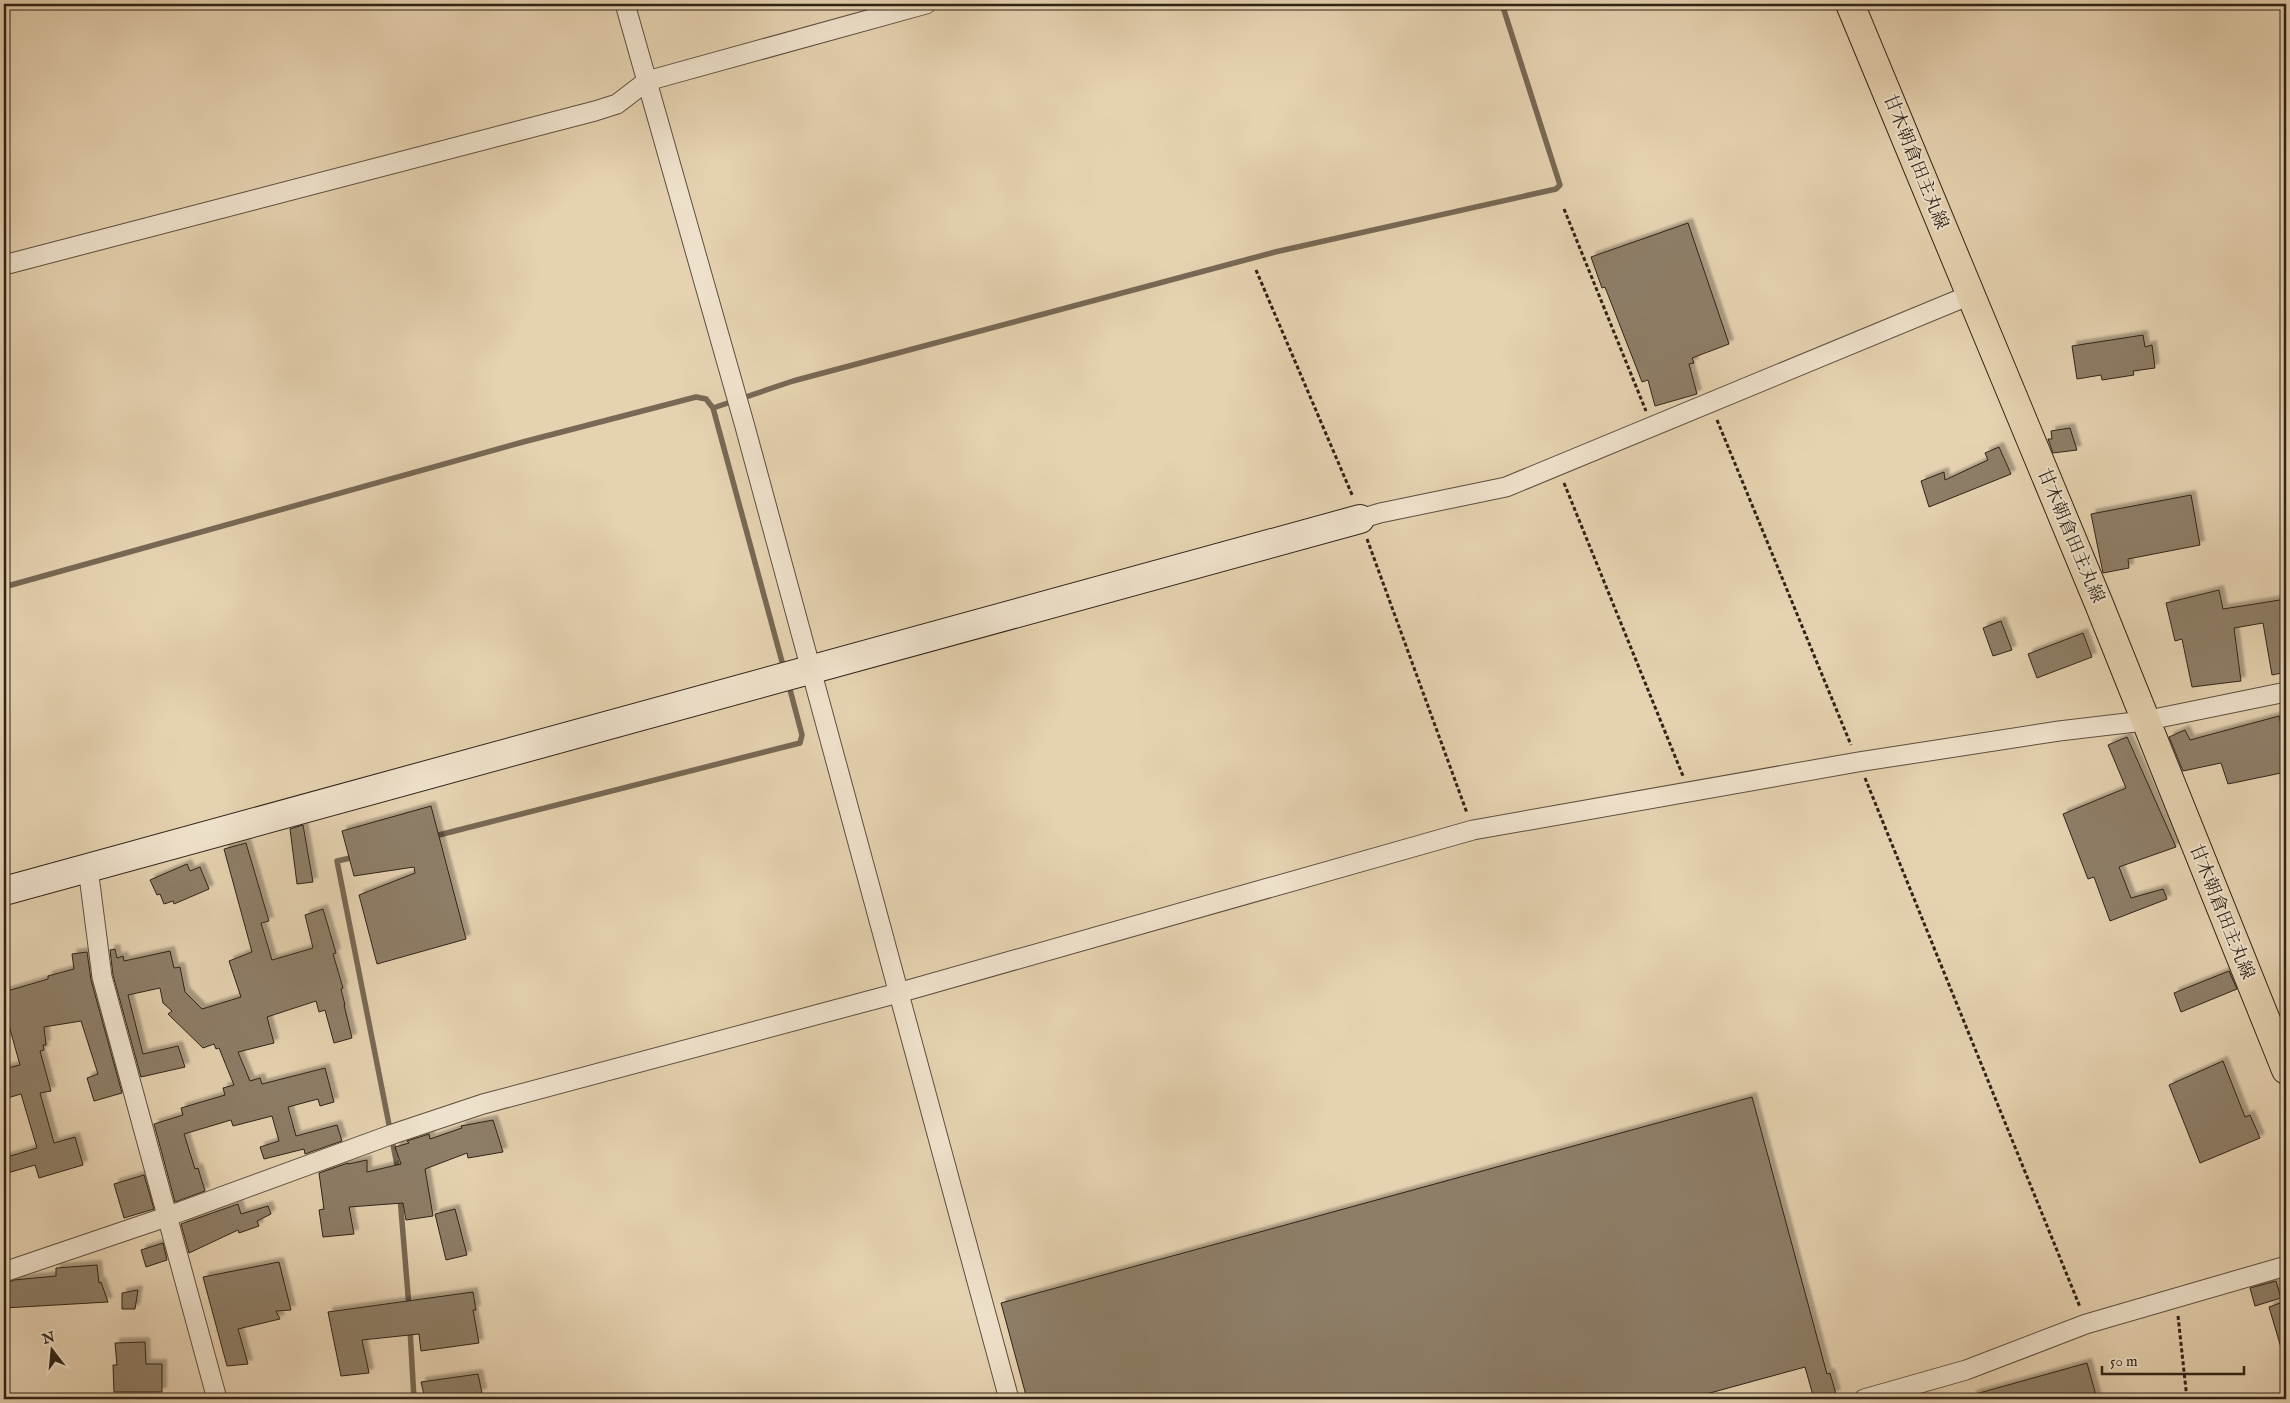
<svg xmlns="http://www.w3.org/2000/svg" width="2290" height="1403" font-family="'IM FELL English','Noto Serif JP',serif">
	<style>
		.lines { fill: none; stroke-linecap: round; stroke-linejoin: round }
		.stream { stroke: #786854; stroke-width: 5.5 }
		.building { fill: #8e7e67; stroke: #2f2317; filter: url(#shadow) }
		.street-casing { stroke: #5d4f3e; stroke-width: 21 }
		.secondary-casing { stroke: #2f2317; stroke-width: 30 }
		.primary-casing { stroke: #2f2317; stroke-width: 30 }
		.path { stroke: #2f2317; stroke-width: 3; stroke-dasharray: 4 2.5; stroke-linecap: butt }
		.street { stroke: #efe2cc; stroke-width: 19 }
		.secondary { stroke: #efe2cc; stroke-width: 28 }
		.primary { stroke: #e6d2b1; stroke-width: 28 }
		.labels { text-anchor: middle; dominant-baseline: central; stroke-width: 4; stroke-linejoin: round; paint-order: stroke }
		.street-label { font-size: 18px; fill: #2f2317; stroke: #efe2cc }
	</style>
	<defs>
		<filter id="shadow"><feDropShadow dx="4.5" dy="-4.5" stdDeviation="1" flood-color="#0004"/></filter>
	</defs>
	<rect width="100%" height="100%" fill="#e6d2b1"/>
	<filter id="stains"><feTurbulence type="fractalNoise" baseFrequency=".004" numOctaves="4"/><feColorMatrix values="0 0 0 0 .2 0 0 0 0 .09 0 0 0 0 .02 0 0 0 .5 -.17"/></filter>
	<radialGradient id="worn" r=".72"><stop offset=".6" stop-color="#630" stop-opacity="0"/><stop offset="1" stop-color="#630" stop-opacity=".3"/></radialGradient>
	<g class="lines">
		<path class="stream" d="M713,408l80,-27 482,-129 281,-63 4,-4 -58,-181
			M4,587l519,-145 173,-45 10,2 7,9 71,261
			M431,837l369,-94 2,-8 -14,-53
			M355,857l-18,4 61,309
			M400,1197l9,110
			M410,1329l4,70"/>
	</g>
	<path class="building" d="M1688,223l41,121 -37,14 2,5 -5,1 8,30 -42,12 -7,-26 -6,2 -37,-95 -3,1 -11,-31z
		M2143,335l2,12 7,-2 3,23 -22,3 1,4 -32,5 -1,-5 -24,4 -5,-33z
		M2070,428l7,22 -24,3 -5,-14h4l-1,-8z
		M1999,447l12,27 -82,33 -8,-26 23,-9 1,8 43,-20 -3,-7z
		M2191,495l9,50 -72,14 1,9 -26,5 -12,-59z
		M2219,590l4,19 63,-10v73l-14,3 -9,-52 -29,5 7,53 -49,6 -10,-48 -7,2 -9,-38z
		M2001,621l11,29 -19,6 -10,-28z
		M2083,633l9,24 -55,21 -9,-24z
		M2279,716l7,31v25l-58,12 -7,-21 -38,8 -14,-34 16,-7 5,10z
		M2127,737l49,110 -57,20 12,31 32,-9 4,10 -57,22 -16,-44 -6,2 -25,-65 63,-26 -18,-43z
		M431,806l35,133 -89,25 -18,-69 56,-22 -1,-6 -60,9 -12,-45z
		M303,825l10,57 -16,2 -7,-55z
		M246,843l23,78 -8,2 11,37 41,-12 -8,-33 18,-6 13,44 -3,1 10,34 -2,1 4,16h-1l8,33 -18,5 -9,-33 -6,2 -3,-11 -49,16 7,26 -36,9 12,29 10,-3 2,6 63,-16 9,34 -14,4 -2,-7 -30,8 8,29 41,-11 5,16 -37,13 -1,-5 -40,10 -4,-12 19,-6 -7,-25 -39,10 -2,-6 -47,14 11,35 3,-1 7,23 -30,11 -21,-78 29,-9 -2,-7 44,-13 -2,-7 11,-3 -15,-37 -3,1 -2,-5 -11,4 -35,-34 4,-3 -9,-8 -3,-15 -32,7 15,59 35,-8 7,21 -44,10 -28,-102 -3,-25 5,-1 2,9 6,-2 1,5 46,-10 4,17 6,-1 5,25 17,17 39,-12 -12,-36 23,-9 -28,-103z
		M187,864l3,7 10,-4 9,22 -35,15 -1,-3 -9,3 -4,-10 -3,1 -7,-15z
		M87,952l4,28 31,113 -28,8 -7,-23 11,-4 -17,-53 -37,6 2,18h-3l1,5 -4,1 11,40 -11,2 14,50 21,-6 8,28 -44,13 -4,-13 -31,9v-16l33,-10 -16,-54 -17,5v-30l16,-4 -12,-43 -4,1v-31l44,-13v-3l26,-7 -2,-15z
		M2229,971l8,18 -56,23 -7,-19z
		M2223,1061l22,56 5,-2 10,23 -60,25 -31,-78z
		M1752,1097l75,277 3,-1 6,21 -22,5 -9,-32 -117,32h-661l-26,-96z
		M493,1120l10,32 -35,6 -1,-5 -42,16 8,47 -27,4 -3,-17 -54,4 5,27 -31,3 -4,-27 5,-1 -5,-36 29,-10v1l19,-4v12l34,-8 -6,-17 14,-4 -2,-2 22,-7 1,5 32,-11 -1,-2z
		M144,1175l10,34 -30,9 -10,-34z
		M238,1204l3,10 27,-8 3,8 -14,7 2,5 -20,7 -1,-3 -49,23 -8,-29z
		M455,1209l12,46 -21,5 -11,-46z
		M163,1243l4,17 -21,7 -5,-17z
		M279,1262l12,48 -15,1 4,8 -42,10 10,35 -21,2 -24,-89z
		M97,1265l2,18 2,-1 7,20 -104,6v-24l10,-4 42,-4v-8z
		M2276,1281l5,17 -26,8 -5,-18z
		M138,1290l-3,19h-13v-16z
		M473,1292l3,18h-3l6,33 -58,8 -2,-17 -57,6 7,33 -28,3 -13,-64z
		M2286,1301v49l-4,1 -13,-44z
		M145,1342l1,22h16v28h-48l-1,-27h4l-2,-22z
		M2087,1363l10,36h-124l-1,-4z
		M478,1374l4,19 -42,6h-15l-4,-17z"/>
	<g class="lines">
		<g class="street-casing">
			<path id="street" d="M625,4l119,419 265,976
				M4,265l591,-154 22,-7 30,-23 279,-77
				M1360,519l20,-6 126,-26 464,-192
				M88,868l14,109 115,422
				M4,1272l162,-55 227,-83 90,-30 415,-111 575,-163 385,-68 201,-31 85,-10 142,-29
				M1864,1399l102,-29 120,-46 200,-58"/>
		</g>
		<g class="secondary-casing">
			<path id="secondary" d="M4,891l1356,-372"/>
		</g>
		<g class="primary-casing">
			<path id="primary" d="M1850,4l249,600 187,466"/>
		</g>
		<path class="path" d="M1564,209l82,202
			M1256,270l97,227
			M1717,420l134,325
			M1564,483l119,293
			M1367,539l100,274
			M1865,778l215,529
			M2178,1316l9,83"/>
		<use href="#street" class="street"/>
		<use href="#secondary" class="secondary"/>
		<use href="#primary" class="primary"/>
	</g>
	<g class="labels">
		<g class="street-label">
			<text transform="translate(1915 162) rotate(68)">甘木朝倉田主丸線</text>
			<text transform="translate(2070 536) rotate(67)">甘木朝倉田主丸線</text>
			<text transform="translate(2221 912) rotate(68)">甘木朝倉田主丸線</text>
		</g>
	</g>
	<rect width="2290" height="1403" fill="none" stroke="#e6d2b1" stroke-width="20"/>
	<rect x="5" y="5" width="2280" height="1393" fill="none" stroke="#2f2317" stroke-width="2.5"/>
	<rect x="10" y="10" width="2270" height="1383" fill="none" stroke="#2f2317"/>
	<g transform="translate(52 1350) rotate(344)" stroke="#efe2cc" stroke-width="4" paint-order="stroke">
	<path d="M0-4L9 19L0 12L-9 19Z" fill="#2f2317"/>
	<text y="-8" font-size="14" font-weight="bold" text-anchor="middle" fill="#2f2317">N</text>
	</g>
	<path d="M2102 1366v8h142v-8" fill="none" stroke="#2f2317" stroke-width="2.5"/>
	<text x="2110" y="1366" font-size="15" fill="#2f2317" stroke="#efe2cc" stroke-width="4" paint-order="stroke">50 m</text>
	<rect width="100%" height="100%" filter="url(#stains)"/>
	<rect width="100%" height="100%" fill="url(#worn)"/>
</svg>
